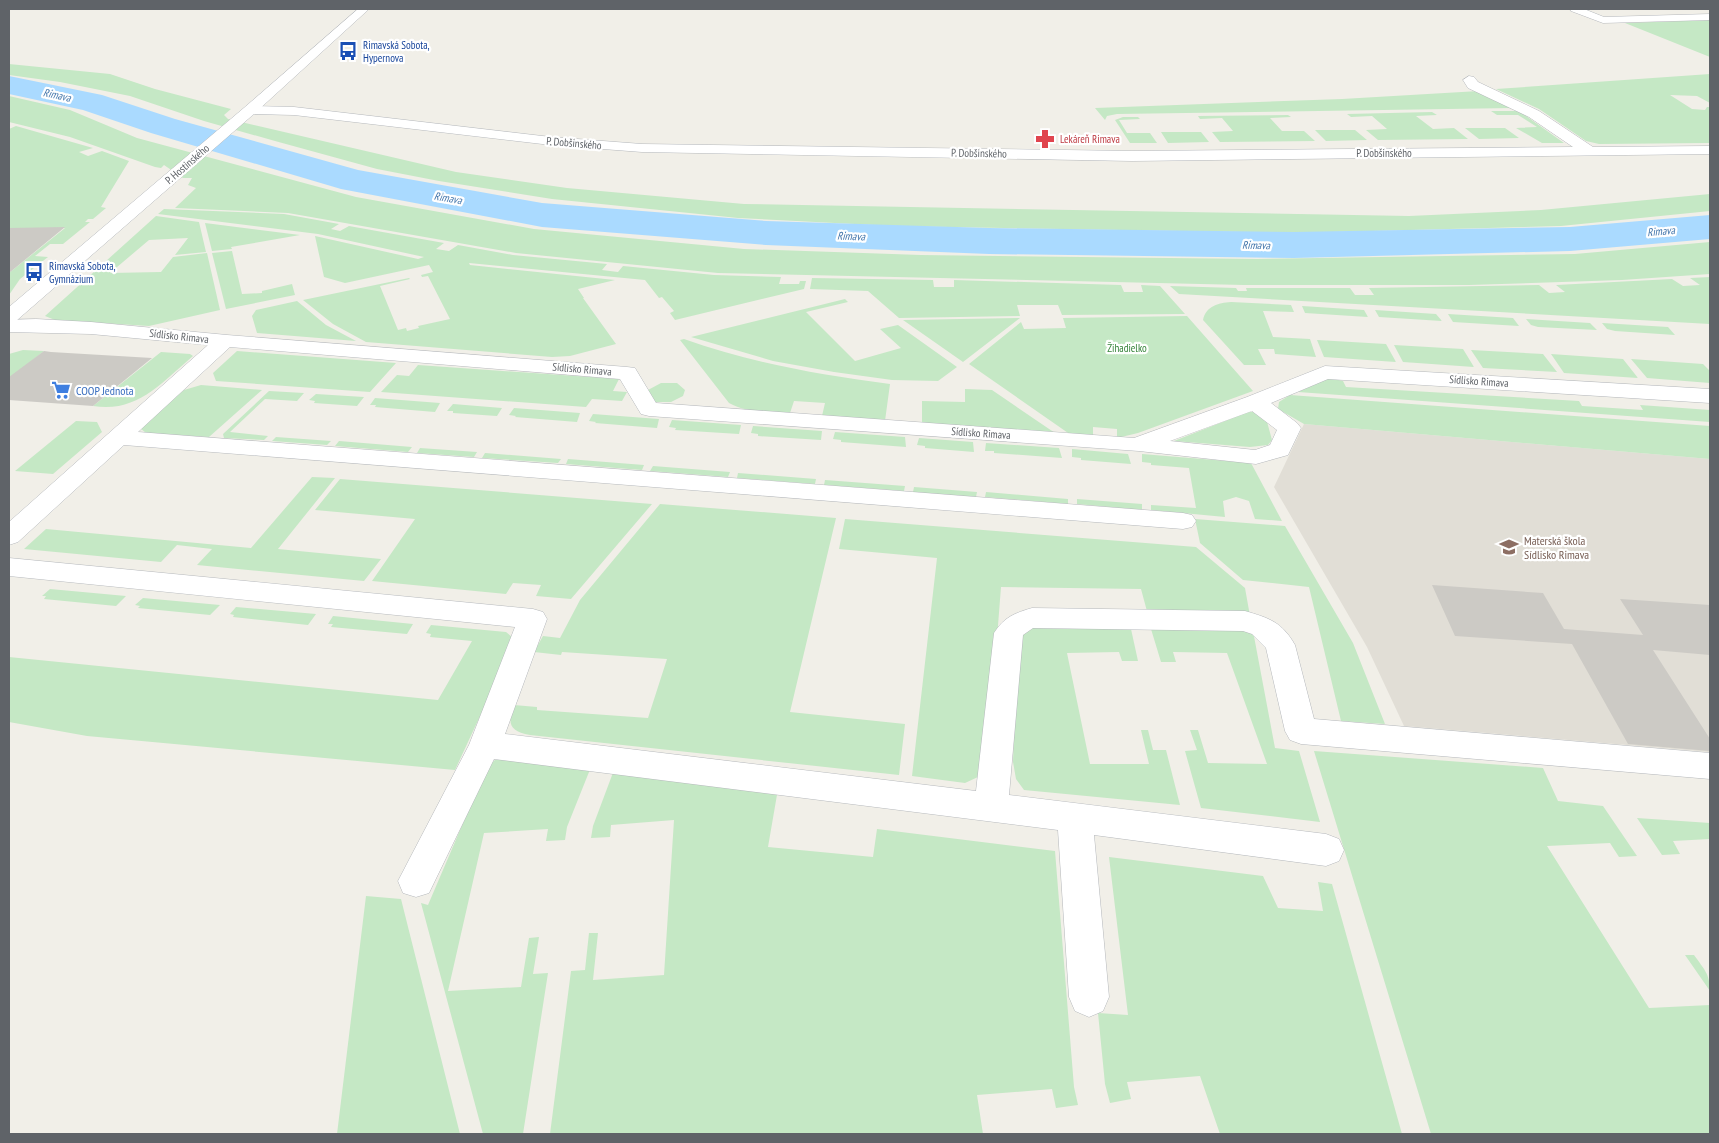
<svg xmlns="http://www.w3.org/2000/svg" width="1719" height="1143" font-family="'PT Sans Narrow',sans-serif">
	<style>
		.education { fill: #e1ded6 }
		.green { fill: #c5e8c5 }
		.lines { fill: none; stroke-linecap: round; stroke-linejoin: round }
		.river { fill: #aadaff; fill-rule: evenodd }
		.building { fill: #cccac5 }
		.minor-casing { stroke: #b5b8bc; stroke-width: 1 }
		.tertiary-casing { stroke: #b5b8bc; stroke-width: 1 }
		.minor { fill: #fff; fill-rule: evenodd }
		.tertiary { fill: #fff; fill-rule: evenodd }
		.labels { text-anchor: middle; dominant-baseline: central; stroke-width: 4.5; stroke-linejoin: round; paint-order: stroke }
		.far-transit-label { font-size: 11px; fill: #164399; stroke: #fff; text-anchor: start }
		.far-water-label { font-size: 11px; font-style: italic; fill: #4174aa; stroke: #fff }
		.far-health-label { font-size: 11px; fill: #be3a42; stroke: #fff; text-anchor: start }
		.far-street-label { font-size: 11px; fill: #5f6368; stroke: #fff }
		.far-park-label { font-size: 11px; fill: #348238; stroke: #fff }
		.shop-label { font-size: 12px; fill: #366cbe; stroke: #fff; text-anchor: start }
		.education-label { font-size: 12px; fill: #785e54; stroke: #fff; text-anchor: start }
	</style>
	<rect width="100%" height="100%" fill="#f1efe8"/>
	<path class="education" d="M1304,424l406,35v293l-306,-26 -37,-79 -93,-160z"/>
	<path class="green" d="M1710,20v37l-85,-34z
		M9,64l101,10 45,15 76,20 -7,6 4,4 228,53 111,16 177,16 665,12 132,-6 169,-16v17l-149,15 -266,7 -402,-7 -155,-8 -186,-19 -113,-18 -62,-12 -102,-28 -71,-20 -74,-25 -70,-14 -51,-7z
		M1710,74v29l-13,-7 -27,-1 22,14 13,1 2,-3h3v36l-111,1 -13,-3 -47,-32 -43,-20z
		M1479,91l34,17 -396,6 -10,2 -2,4 -10,-12 247,-9z
		M9,96l61,14 67,28 219,59 178,32 210,20 177,6 336,4 318,-5 135,-12v32l-88,6 -153,5h-225l-526,-12 -202,-20 -228,-40 -113,-5 21,-20 -8,-3 4,-7h-9l-19,-13 -3,3 -6,-1 -85,-30 -61,-15z
		M1491,111h28l45,32h-22l-26,-15 21,-1 -19,-12h-21z
		M1432,112l5,3 -21,1 17,13 21,-1 14,11 -90,1 -12,-10 21,-1 -15,-13 -21,1 -4,-3z
		M1288,115l3,2 -21,1 12,13h22l11,10 -95,1 -8,-10 21,-1 -11,-13 -22,1 -2,-3z
		M1123,117h15l2,2 -21,1 8,13h23l7,10h-27l-15,-23z
		M16,126l77,22 -14,4 9,4 14,-5 27,10 -28,46 5,1 -13,11h-5l-3,3h5l-27,22h-13l-15,12 13,1 -28,22 -11,16v-22l56,-45h-56v-99z
		M1465,128h40l14,10 -40,1z
		M1315,130h40l12,10 -41,1z
		M1161,132h40l8,10 -41,1z
		M164,209l120,5 55,10 -8,5 9,2 9,-5 95,17 -8,6 13,2 9,-6 55,10 94,9 -5,6 16,2 5,-6 91,9 67,2 -2,7h20l1,-3h6l-2,8 -129,31 -5,-7 4,-2 -12,-14 -3,1 -14,-18 -176,-17 1,2 145,15 -37,9 6,9h-1l33,46 -46,12 -18,1 -186,-15 -33,-18 -30,-24 106,-22 1,1 -30,7 18,44 8,-2 1,3 12,-3 -1,-2 32,-7 -22,-43 -6,1 -1,-2 12,-3 -4,-7 -84,18 -21,-6 -9,-41 103,23 6,-2 -106,-23 -160,-20z
		M156,216l43,6 7,30 -31,3 13,-17 -39,2 -39,33 51,-1 12,-15 34,-4 13,57 -71,16 -94,-6 -10,-4z
		M205,223l95,12 -69,12 1,2 -20,2z
		M232,251l10,43 20,-1v-2l30,-7 3,11 -69,14 -14,-56z
		M1710,277v47l-531,-30 -9,-8 66,2 2,3h9l-1,-3h104l5,7h19l-5,-7 170,-3 10,8 16,-1 -9,-7 116,-6 11,7 17,-1 -10,-7z
		M812,278l121,2 1,7h20v-7l167,5 3,7h19l-2,-7 19,1 25,28 -123,1 -4,-10h-41l3,11 -121,2 -31,-27 -58,-2z
		M845,299l3,3 -42,10 49,49 46,-13 -21,-19 18,-4 59,42 -19,14 -46,-1 -58,-8 -61,-11 -82,-24z
		M297,301l29,24 30,16 -99,-8 -5,-17 4,-6z
		M1231,302l60,3 3,7 -31,-1 10,26 37,2 6,18 -41,-3 -1,-5h-16l8,16h-22l-41,-45c3,-14 15,-17 28,-18z
		M1302,306l62,4 4,7 -63,-4z
		M1375,310l61,4 6,7 -63,-4z
		M1448,314l65,4 6,8 -66,-4z
		M1187,316l66,75 -115,42 -21,5v-9l-24,-2v9l-22,-1 -102,-71 52,-42 3,7 42,-1 -3,-10z
		M1020,318l-57,44 -60,-42z
		M1526,319l64,4 7,7 -59,-3 -7,-2z
		M1602,323l66,4 7,8 -60,-4 -8,-2z
		M684,339c67,24 136,36 206,45l-5,37 -63,-5 3,-13 -31,-2 -4,12c-21,-1 -43,0 -61,-10l-49,-63z
		M1317,340l69,4 10,18 -72,-5z
		M1394,345l69,4 11,18 -71,-5z
		M23,350l21,1 -35,28v-25z
		M1471,350l72,4 14,18 -74,-4z
		M237,351l159,12 -26,29 -154,-11 -3,-8z
		M161,352l29,2 3,2c-33,28 -56,57 -100,50z
		M1551,354l72,5 15,19 -74,-5z
		M1631,359l72,5 7,7v12l-63,-5z
		M418,365l201,14 -6,12 14,1 -5,9 -30,-2 -6,8 -205,-15 16,-17 12,1z
		M1329,378l14,3 3,6 233,14 3,5 61,4 -3,-5 70,5v12l-412,-30z
		M661,383h16l8,7 -2,6 -12,6h-17l-6,-12z
		M201,385l61,5 -53,47 -63,-4 -6,-5 44,-38z
		M965,389l27,1 63,43 -133,-9v-23l43,1z
		M269,391l35,2 -7,8 -32,-2 -35,33 38,4 -4,4 -40,-2 -1,-4z
		M316,394l48,3 -7,9 -43,-3 1,-2 -6,-1z
		M1290,395l420,31v33l-406,-35 -26,-15 1,-7z
		M375,398l65,5 -5,9 -60,-5 1,-2h-6z
		M453,404l49,4 -5,8 -44,-3v-2h-6z
		M514,408l66,5 -3,9 -62,-5 1,-1 -7,-1z
		M1248,412h5l13,6 6,22 -4,5 -18,2 -76,-6z
		M593,414l66,5 -2,9 -62,-5 1,-1 -7,-1z
		M672,420l69,5 -2,9 -64,-4 1,-2 -7,-1z
		M76,421l21,1 5,10 -49,42 -38,-3z
		M753,426l69,5 -1,9 -63,-4v-2l-7,-1z
		M835,432l70,5 1,10 -65,-5v-2l-8,-1z
		M276,437l55,4 -4,4 -55,-4z
		M919,438l54,4 1,10 -49,-4v-2l-8,-1z
		M339,441l73,6 -4,5 -73,-6z
		M986,443l73,5 3,10 -68,-5v-2h-9z
		M420,448l57,4 -3,5 -57,-4z
		M1072,449l56,5 3,10 -50,-4v-2l-9,-1z
		M485,453l76,6 -3,4 -76,-5z
		M1142,454l109,9 31,58 -27,-2 -6,-18 -13,-4 -13,4 2,16 -74,-7v-5l45,3 -7,-40 -38,-3v-2l-9,-1z
		M568,459l76,6 -2,5 -76,-6z
		M653,466l77,6 -2,5 -78,-6z
		M738,473l78,6 -1,5 -78,-6z
		M312,477l23,1 -57,71 103,10 -17,22 -167,-16 15,-16 -35,-4 -16,17 -137,-13 22,-20 205,19z
		M340,479l312,25 -81,95 -35,-3 5,-11 -28,-2 -7,11 -134,-13 43,-62 -100,-9z
		M825,480l80,6 -1,5 -80,-6z
		M914,487l63,5 -1,5 -63,-5z
		M986,492l82,7v5l-83,-7z
		M1077,499l65,5v6l-65,-6z
		M660,504l176,14 -46,194 115,12 -6,51 -369,-40c-21,-4 -23,-12 -16,-30l23,2v3l111,8 19,-59 -105,-7 -1,3 -27,-3 9,-16 17,2 20,-38z
		M845,519l351,28 49,41 5,28 -102,-1 -7,-26 -140,-2 -14,179 -9,11 -13,6 -53,-7 25,-218 -98,-9z
		M1195,519l90,7 68,117 32,81 -44,-3 -32,-134 -66,-7 -43,-37z
		M50,589l76,7 -10,10 -72,-7 2,-3h-4z
		M143,598l77,7 -10,10 -72,-7 2,-2 -5,-1z
		M236,607l80,7 -8,11 -75,-8 1,-2 -4,-1z
		M333,616l80,8 -6,10 -76,-7 2,-3h-5z
		M431,625l75,7 6,5 2,6 -59,127 -368,-34 -78,-14v-65l429,43 34,-59 -42,-4 1,-3 -5,-1z
		M1033,628l98,1 7,32h-16l-3,-9 -52,1 23,111h59l-8,-34h7l5,20h13l14,55 -156,-15 -8,-11 -3,-17 4,-124z
		M1151,629l102,2 22,117 24,3 21,71 -119,-14 -16,-57 12,-1 -7,-20h8l10,33 59,1 -40,-111 -54,-1 3,10h-15z
		M1314,751l229,17 15,33 45,5 34,50 -18,1 -9,-14 -63,3 102,162 61,-3v129h-279z
		M506,758l85,9 -24,60 -2,13 -19,1 2,-12 -64,4 -36,158 73,-4 8,-49 10,-1 -6,37 15,-1 -25,161h-40l-62,-231 7,2 59,-138 8,-7z
		M614,770l164,19 -10,58 105,10 4,-28 178,22 19,236 4,18 -22,3 -4,-19 -75,6 6,39h-433l21,-163 14,-1 4,-37h9l-5,47 71,-5 10,-155 -63,5 -1,12 -19,1 2,-12z
		M1637,818l73,5v16l-37,2 7,13 -18,1z
		M1109,857l154,19 15,32 45,3 -5,-29 14,2 70,250h-182l-20,-58 -73,6 4,17 -21,4 -5,-19 -7,-71 30,2z
		M366,896l35,3 59,235h-123z
		M1685,955h9c10,14 16,19 16,36z"/>
	<g class="lines">
		<path class="river" d="M9,76l93,19 73,24 183,51 184,33 224,18 223,7 305,4 276,-5 140,-12v24l-140,12 -276,7 -305,-4 -223,-9 -224,-18 -201,-38 -190,-56 -68,-23 -74,-16z"/>
	</g>
	<path class="building" d="M65,227l-56,46v-45z
		M44,351l7,1 101,6 -59,48 -84,-6v-23z
		M1432,585l111,8 21,36 79,6 -23,-36 90,6v50l-57,-5 57,89v12l-82,-7 -56,-100 -117,-8z"/>
	<g class="lines">
		<g class="minor-casing">
			<path id="minor" d="M1570,9h14l20,8 106,-3v6l-107,3 -32,-12z
				M1469,76l5,1 4,5 61,29 54,36 117,-1v8l-578,7 -490,-9 -91,-7 -257,-30 -44,-1 -7,-4 7,-4 44,1 257,30 91,7 490,7 441,-4 -44,-30 -61,-29 -5,-8z
				M36,319l55,3 136,13 400,32 8,1 21,35 478,35 113,-41 78,-31 385,23v14l-382,-24 -57,24 26,20 4,5 -13,27 -32,9 -117,-13 -490,-35 -8,-2 -21,-35 -390,-32 -92,85 1045,81 9,2 4,6 -4,6 -9,2 -1059,-84 -106,97 -9,3v-23l199,-177 -117,-11 -82,-2v-12zM1252,411l25,19 -7,15 -15,5 -85,-9z
				M9,558l524,51 10,3 4,7 -42,115 471,57 18,-158c10,-16 21,-20 38,-25l213,3c24,7 37,11 50,34l19,74 396,34v26l-409,-35 -11,-4 -5,-9 -19,-83 -14,-14 -9,-3 -210,-3 -10,7 -14,160 317,39 13,5 5,11 -5,11 -13,5 -232,-31 15,162 -6,14 -14,6 -14,-6 -6,-14 -11,-167 -564,-71 -65,134 -13,4 -13,-4 -5,-12 71,-136 46,-118 -506,-51z"/>
		</g>
		<g class="tertiary-casing">
			<path id="tertiary" d="M358,9h11l-114,104 -239,208 -7,2v-16l236,-200z"/>
		</g>
		<use href="#minor" class="minor"/>
		<use href="#tertiary" class="tertiary"/>
	</g>
	<defs>
		<g id="bus-bare" transform="scale(1.5)"><path d="M-5-6H5V4H4V6H2V4H-2V6H-4V4H-5ZM-3.5-4V0h7V-4ZM-3.5 1.2v1.5H-2V1.2ZM2 1.2v1.5H3.5V1.2Z" fill="#1a4fb4" stroke="#fff" stroke-width="2.5" paint-order="stroke"/></g>
		<g id="pharmacy-bare" transform="scale(1.5)"><path d="M-2-6h4v4h4v4h-4v4h-4v-4h-4v-4h4Z" fill="#e0444e" stroke="#fff" stroke-width="2.5" paint-order="stroke"/></g>
		<g id="supermarket-bare" transform="scale(1.5)"><path d="M-6-5.5h2.5l.6 2H6L4.5 2H-2.5L-4.4-4H-6ZM-1.5 3.2a1.3 1.3 0 1 0 .1 0ZM3 3.2a1.3 1.3 0 1 0 .1 0Z" fill="#3f7fe0" stroke="#fff" stroke-width="2.5" paint-order="stroke"/></g>
		<g id="school-bare" transform="scale(1.5)"><path d="M0-5L7-2L0 1L-7-2ZM-4 1L0 2.5L4 1V4Q0 6-4 4Z" fill="#8d6e63" stroke="#fff" stroke-width="2.5" paint-order="stroke"/></g>
	</defs>
	<g fill-rule="evenodd">
		<use href="#bus-bare" x="348" y="51"/>
		<use href="#pharmacy-bare" x="1045" y="139"/>
		<use href="#bus-bare" x="34" y="272"/>
		<use href="#supermarket-bare" x="61" y="390"/>
		<use href="#school-bare" x="1509" y="547"/>
	</g>
	<g class="labels">
		<g class="far-transit-label">
			<text x="363" y="45">Rimavská Sobota,<tspan x="363" dy="13">Hypernova</tspan></text>
			<text x="49" y="266">Rimavská Sobota,<tspan x="49" dy="13">Gymnázium</tspan></text>
		</g>
		<g class="far-water-label">
			<text transform="translate(57 95) rotate(12)">Rimava</text>
			<text transform="translate(448 198) rotate(10)">Rimava</text>
			<text transform="translate(1661 231) rotate(-5)">Rimava</text>
			<text transform="translate(851 236) rotate(2)">Rimava</text>
			<text transform="translate(1256 245) rotate(1)">Rimava</text>
		</g>
		<g class="far-health-label">
			<text x="1060" y="139">Lekáreň Rimava</text>
		</g>
		<g class="far-street-label">
			<text transform="translate(574 143) rotate(5)">P. Dobšinského</text>
			<text transform="translate(979 153) rotate(1)">P. Dobšinského</text>
			<text x="1384" y="153">P. Dobšinského</text>
			<text transform="translate(187 164) rotate(-41)">P. Hostinského</text>
			<text transform="translate(179 336) rotate(6)">Sídlisko Rimava</text>
			<text transform="translate(582 369) rotate(5)">Sídlisko Rimava</text>
			<text transform="translate(1479 381) rotate(4)">Sídlisko Rimava</text>
			<text transform="translate(981 433) rotate(4)">Sídlisko Rimava</text>
		</g>
		<g class="far-park-label">
			<text x="1127" y="348">Žihadielko</text>
		</g>
		<g class="shop-label">
			<text x="76" y="390">COOP Jednota</text>
		</g>
		<g class="education-label">
			<text x="1524" y="540">Materská škola<tspan x="1524" dy="14">Sídlisko Rimava</tspan></text>
		</g>
	</g>
	<rect width="1719" height="1143" fill="none" stroke="#5f6368" stroke-width="20"/>
</svg>
